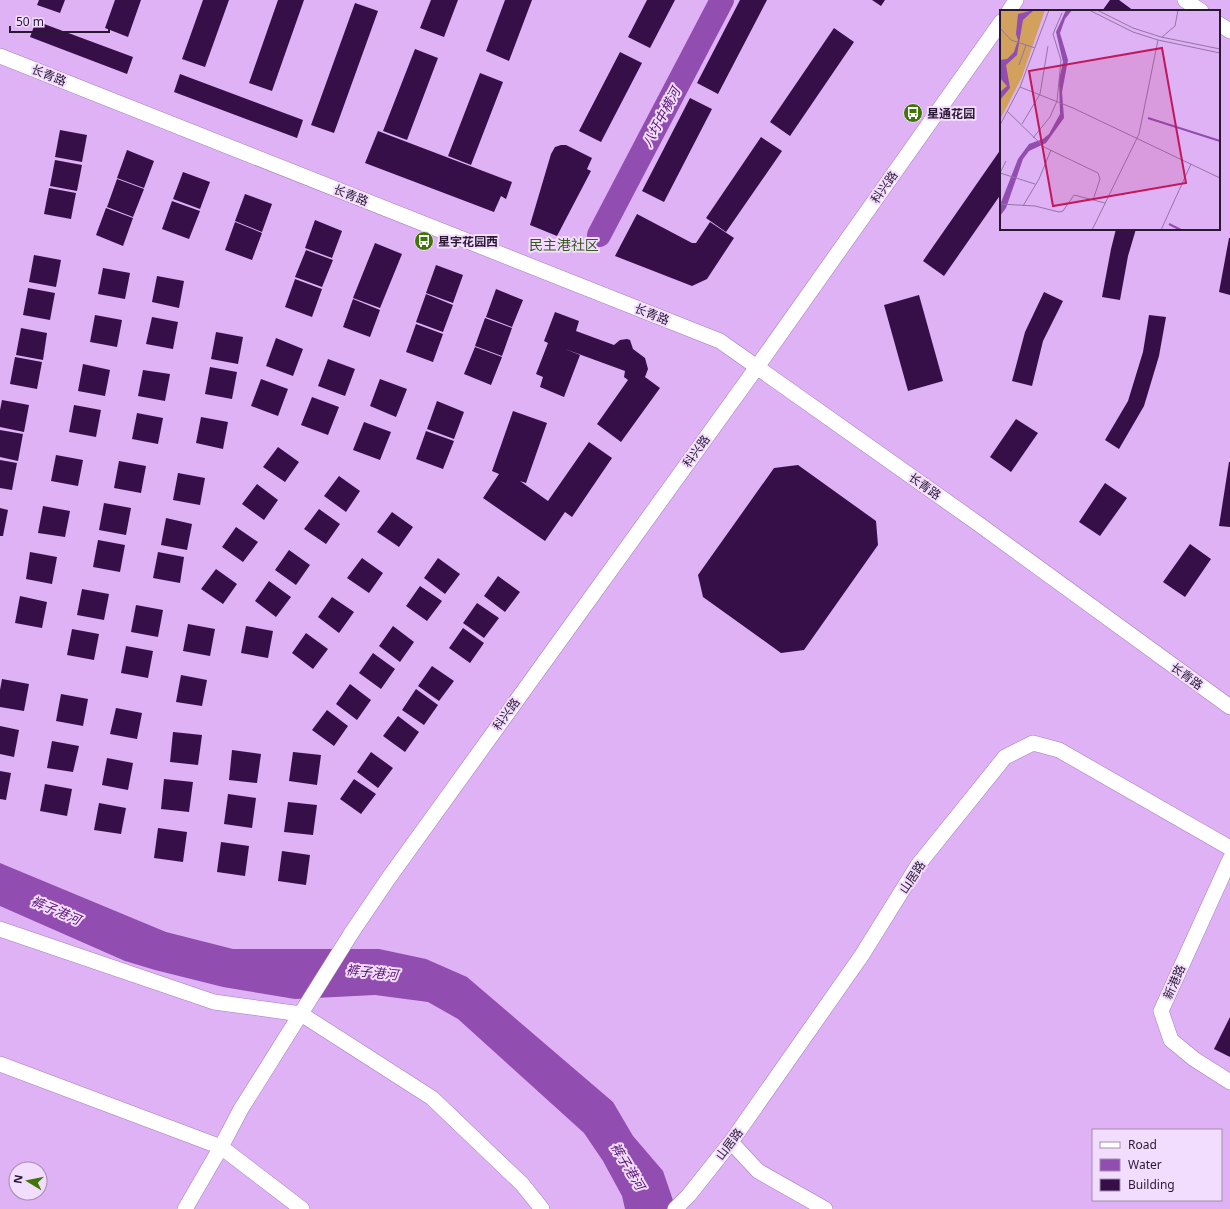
<svg xmlns="http://www.w3.org/2000/svg" width="1230" height="1209" font-family="'Noto Sans','Noto Sans SC',sans-serif">
	<style>
		.water { fill: #914db0 }
		.lines { fill: none; stroke-linecap: round; stroke-linejoin: round }
		.river { stroke: #914db0; stroke-width: 24 }
		.building { fill: #370f48 }
		.minor-casing { stroke: #a77cbc; stroke-width: 16 }
		.minor { stroke: #fff; stroke-width: 15 }
		.labels { text-anchor: middle; dominant-baseline: central; stroke-width: 4; stroke-linejoin: round; paint-order: stroke }
		.street-label { font-size: 12px; fill: #291831; stroke: #f3ddff }
		.poi-label { font-size: 12px; font-weight: bold; fill: #291831; stroke: #f3ddff; text-anchor: start }
		.water-label { font-size: 13px; font-style: italic; fill: #571371; stroke: #f3ddff }
		.quarter-label { font-size: 14px; fill: #355819; stroke: #f3ddff }
		.inset-river { fill: none; stroke: #914db0; stroke-width: 2 }
		.inset-road { fill: none; stroke: #9674a7; stroke-width: 1 }
		.view { fill: #c2185b; fill-opacity: 0.15; stroke: #c2185b; stroke-width: 2 }
		.inset-edge { fill: none; stroke: #291831; stroke-width: 2 }
	</style>
	<rect width="100%" height="100%" fill="#deb2f5"/>
	<path class="water" d="M0,863l166,69 67,17h146l47,10 41,18 146,125 20,34 30,35 13,38h-51l-3,-13 -19,-35 -19,-28 -126,-114 -30,-17 -53,-7 -80,4 -72,-12 -68,-17 -30,-9 -125,-55z"/>
	<g class="lines">
		<path class="river" d="M599,235l123,-235"/>
	</g>
	<path class="building" d="M39,0h26l-5,13 -23,-8z
		M115,0h26l-13,37 -23,-9z
		M203,0h26l-24,67 -23,-8z
		M278,0h26l-32,91 -23,-8z
		M431,0h27l-14,37 -24,-9z
		M505,0h27l-23,61 -23,-10z
		M647,0h28l-25,48 -22,-11z
		M740,0h27l-49,94 -21,-11z
		M872,0h13l-4,6z
		M1110,0h9l15,11h-32z
		M355,3l23,8 -44,122 -23,-8z
		M36,21l97,36 -6,17 -97,-37z
		M834,28l20,14 -64,94 -20,-14z
		M415,49l23,9 -31,82 -24,-9z
		M620,52l22,11 -41,79 -22,-11z
		M480,73l23,9 -32,83 -23,-9z
		M180,74l123,46 -6,18 -123,-46z
		M690,98l22,11 -48,93 -22,-11z
		M60,130l27,5 -5,27 -27,-5z
		M378,131l134,51 -6,17 -5,-3 -7,16 -129,-49z
		M761,137l21,14 -56,81 -20,-14z
		M561,145h5l26,13 -5,11 4,2 -34,65 -27,-11 21,-71 4,-7z
		M1001,149v45l-57,82 -21,-15z
		M127,150l27,11 -10,27 -27,-10z
		M55,160l27,5 -5,26 -27,-5z
		M183,172l27,10 -10,27 -27,-10z
		M117,179l27,10 -11,28 -26,-10z
		M49,188l27,5 -5,26 -27,-5z
		M245,194l27,10 -10,28 -27,-11z
		M172,201l28,10 -11,28 -27,-10z
		M106,208l27,10 -10,28 -27,-11z
		M637,214l55,29h4l14,-21 24,16 -27,41 -15,7 -77,-30z
		M315,220l27,11 -10,27 -27,-10z
		M235,222l27,11 -10,27 -27,-10z
		M1116,229h20l-8,27 -8,44 -18,-3 9,-48z
		M1229,238h1v57l-11,-3z
		M375,243l27,11 -22,54 -27,-10z
		M306,250l27,10 -11,27 -27,-10z
		M34,255l27,5 -5,27 -27,-5z
		M436,265l27,10 -10,28 -27,-10z
		M103,268l27,5 -5,26 -27,-5z
		M157,276l27,5 -5,27 -27,-6z
		M295,279l27,10 -10,28 -27,-10z
		M28,288l27,5 -5,27 -27,-5z
		M496,289l27,11 -11,27 -26,-10z
		M1044,292l19,9 -20,40 -11,45 -20,-5 13,-49z
		M426,294l27,11 -10,27 -27,-10z
		M919,295l24,86 -35,10 -24,-86z
		M353,299l27,11 -10,27 -27,-10z
		M555,312l24,9 -3,10 38,14 6,-5 7,-1 3,1 3,9 12,9 3,11 -3,8 15,11 -39,54 -24,-18 31,-44 -4,-3 1,-6 -60,-22 15,6 -16,42 -24,-10 3,-10 -7,-3 12,-31 -4,-2z
		M95,315l27,5 -5,27 -27,-5z
		M1149,315l17,2 -7,39 -15,50 -25,43 -14,-9 23,-39 15,-49z
		M152,317l26,5 -5,27 -27,-5z
		M485,318l27,10 -10,28 -27,-10z
		M416,324l27,10 -10,28 -27,-10z
		M21,328l26,5 -4,27 -27,-5z
		M216,332l27,5 -5,27 -27,-5z
		M276,338l27,11 -10,27 -27,-10z
		M475,347l27,10 -11,28 -27,-11z
		M15,357l27,5 -5,27 -27,-5z
		M328,359l27,10 -10,27 -27,-10z
		M83,364l27,6 -5,26 -27,-5z
		M210,367l27,5 -5,27 -27,-5z
		M143,370l27,4 -5,27 -27,-5z
		M261,379l27,10 -10,27 -27,-10z
		M380,379l27,10 -11,28 -26,-11z
		M312,397l27,10 -11,28 -27,-10z
		M2,400l27,5 -5,27 -24,-5v-17z
		M437,401l27,11 -10,27 -27,-10z
		M74,405l27,5 -5,27 -27,-5z
		M513,411l34,12 -21,60 -6,-2 28,20 41,-59 23,16 -40,59 -7,-5 -20,29 -62,-43 16,-24 -7,-3z
		M137,413l26,5 -5,26 -26,-5z
		M201,417l27,5 -5,27 -27,-6z
		M1016,419l22,14 -27,39 -21,-15z
		M364,422l27,10 -11,28 -27,-10z
		M0,430l23,4 -5,27 -18,-4z
		M426,431l28,10 -11,28 -27,-10z
		M278,447l21,15 -14,20 -22,-15z
		M56,455l27,5 -5,26 -27,-5z
		M0,460l17,3 -5,27 -12,-2z
		M119,461l27,5 -5,27 -27,-5z
		M1229,462h1v65l-11,-1z
		M798,465l78,56 2,24 -74,105 -23,3 -78,-56 -5,-22 76,-107z
		M178,473l27,5 -5,27 -27,-5z
		M339,476l21,15 -14,21 -22,-16z
		M1105,483l22,15 -27,38 -21,-14z
		M257,484l21,16 -14,20 -22,-16z
		M104,503l27,5 -5,27 -27,-5z
		M43,506l27,5 -5,26 -27,-4z
		M0,508l8,2 -5,26h-3z
		M319,509l21,15 -14,20 -22,-15z
		M392,512l21,15 -14,20 -22,-15z
		M166,518l26,6 -5,26 -26,-5z
		M236,527l22,15 -15,20 -21,-15z
		M98,540l27,5 -5,27 -27,-5z
		M1190,544l21,15 -26,38 -22,-15z
		M289,550l21,15 -14,20 -21,-15z
		M30,552l27,5 -5,27 -26,-5z
		M158,552l26,5 -4,26 -27,-5z
		M362,558l21,15 -14,20 -22,-15z
		M438,558l22,16 -15,20 -21,-16z
		M216,569l21,15 -14,20 -22,-15z
		M498,576l22,16 -15,20 -21,-16z
		M269,581l22,16 -15,20 -21,-16z
		M420,586l22,15 -15,20 -21,-15z
		M82,589l27,5 -5,26 -27,-5z
		M20,596l27,6 -5,26 -27,-5z
		M332,597l22,15 -15,21 -21,-16z
		M477,603l22,15 -15,20 -21,-15z
		M136,605l27,5 -5,27 -27,-5z
		M188,624l27,5 -5,27 -27,-5z
		M246,626l27,5 -5,27 -27,-5z
		M393,626l21,16 -14,20 -21,-16z
		M463,628l21,15 -14,20 -21,-15z
		M72,629l27,5 -5,26 -27,-5z
		M306,633l22,16 -15,20 -21,-16z
		M126,646l27,5 -5,27 -27,-5z
		M373,653l22,16 -14,20 -22,-16z
		M432,666l22,15 -15,20 -21,-15z
		M181,675l26,5 -5,26 -26,-4z
		M2,679l27,5 -5,27 -24,-4v-17z
		M350,684l21,16 -14,20 -21,-16z
		M416,689l22,16 -14,20 -22,-15z
		M61,694l27,5 -5,27 -27,-5z
		M116,708l26,5 -5,26 -27,-5z
		M327,710l21,16 -14,20 -22,-16z
		M398,716l21,16 -14,20 -22,-16z
		M0,726l19,4 -5,27 -14,-3z
		M173,732l29,3 -4,30 -28,-3z
		M52,741l27,5 -6,26 -26,-4z
		M232,750l29,4 -4,29 -28,-3z
		M293,752l28,3 -4,30 -28,-4z
		M371,752l22,16 -15,20 -21,-16z
		M107,758l26,5 -5,27 -26,-5z
		M0,771l11,2 -5,27 -6,-1z
		M164,779l29,3 -4,30 -28,-3z
		M354,779l22,15 -15,20 -21,-15z
		M45,784l27,5 -5,27 -27,-5z
		M228,794l28,4 -4,30 -28,-4z
		M288,802l29,3 -4,30 -29,-3z
		M99,803l27,5 -5,26 -27,-4z
		M158,828l29,4 -4,30 -29,-4z
		M221,842l28,4 -4,30 -28,-4z
		M282,851l28,4 -4,30 -28,-4z
		M1230,1017v40l-16,-8z"/>
	<g class="lines">
		<g class="minor-casing">
			<path id="minor" d="M1185,0l16,11
				M1009,11l7,-11
				M1219,24l11,7
				M0,56l720,285 260,184 250,182
				M1230,859l-69,152 10,29 23,19 36,23
				M0,929l214,73 87,12 131,84 90,86 20,25
				M0,1064l221,83 81,62
				M731,1142l27,29 67,38
				M185,1209l36,-62 20,-38 111,-177 36,-53 369,-512 244,-345
				M675,1209l14,-14 42,-53 131,-187 56,-90 87,-108 28,-14 26,7 171,98"/>
		</g>
		<use href="#minor" class="minor"/>
	</g>
	<defs>
		<g id="bus-disc" transform="scale(1)"><circle r="9.5" fill="#407605" stroke="#f3ddff"/><path d="M-5-6H5V4H4V6H2V4H-2V6H-4V4H-5ZM-3.5-4V0h7V-4ZM-3.5 1.2v1.5H-2V1.2ZM2 1.2v1.5H3.5V1.2Z" fill="#fff"/></g>
	</defs>
	<g fill-rule="evenodd">
		<use href="#bus-disc" x="913" y="113"/>
		<use href="#bus-disc" x="424" y="241"/>
	</g>
	<g class="labels">
		<g class="street-label">
			<text transform="translate(49 75) rotate(22)">长青路</text>
			<text transform="translate(884 187) rotate(-55)">科兴路</text>
			<text transform="translate(351 195) rotate(22)">长青路</text>
			<text transform="translate(652 314) rotate(22)">长青路</text>
			<text transform="translate(696 451) rotate(-54)">科兴路</text>
			<text transform="translate(925 486) rotate(35)">长青路</text>
			<text transform="translate(1187 676) rotate(36)">长青路</text>
			<text transform="translate(506 714) rotate(-54)">科兴路</text>
			<text transform="translate(912 877) rotate(-56)">山居路</text>
			<text transform="translate(1174 982) rotate(-66)">新港路</text>
			<text transform="translate(729 1144) rotate(-53)">山居路</text>
		</g>
		<g class="poi-label">
			<text x="927" y="113">星通花园</text>
			<text x="438" y="241">星宇花园西</text>
		</g>
		<g class="water-label">
			<text transform="translate(661 117) rotate(-62)">八圩中横河</text>
			<text transform="translate(56 910) rotate(23)">裤子港河</text>
			<text transform="translate(372 972) rotate(6)">裤子港河</text>
			<text transform="translate(628 1166) rotate(59)">裤子港河</text>
		</g>
		<g class="quarter-label">
			<text x="564" y="244">民主港社区</text>
		</g>
	</g>
	<g transform="translate(1000 10)">
		<rect width="220" height="220" fill="#deb2f5"/>
		<path d="M0,0h45l-23,67 -22,43z" fill="#d2a15d"/>
		<path d="M34,0l-11,10 -6,35 -11,10 4,23 -10,12v-8l7,-6 -7,-8v-18l7,-1 7,-7 4,-12 -2,-6 2,-20zM66,0h6l-7,9 -5,14 8,27 -6,32 2,26 -18,25 -17,8 -6,8 -17,49 -6,8v-11l18,-46 11,-15 14,-5 6,-5 11,-20 -1,-34 4,-18 -7,-30z" fill="#914db0"/>
		<path class="inset-river" d="M148,108l72,23M169,214l12,6"/>
		<path class="inset-road" d="M89,0l44,22 25,8 62,13M97,0l36,18 28,9 59,12M0,18l11,12 24,8M162,27l13,-11 3,-16M19,55l7,-20M20,77l53,21 147,70M7,101l37,36 54,26 2,6 -7,21M22,114l18,-30 8,-48M0,115l20,-38 29,-77M33,128l17,-21 7,-16 4,-41 -8,-26 9,-21M0,163l35,11M0,163l6,-12M0,194l35,2 24,6 4,-1 11,-16 31,8M23,196l16,-27 12,-29M92,220l47,-96 19,-94M161,220l30,-66"/>
		<path class="view" d="M162,38l24,135 -133,23 -24,-135z"/>
		<rect width="220" height="220" class="inset-edge"/>
	</g>
	<rect x="1092" y="1129" width="130" height="72" fill="#f3ddff" stroke="#a28ead"/>
	<rect x="1100" y="1142" width="20" height="6" fill="#ffffff" stroke="#a28ead"/>
	<text x="1128" y="1149" font-size="12" fill="#291831">Road</text>
	<rect x="1100" y="1159" width="20" height="12" fill="#914db0" stroke="#a28ead"/>
	<text x="1128" y="1169" font-size="12" fill="#291831">Water</text>
	<rect x="1100" y="1179" width="20" height="12" fill="#370f48" stroke="#a28ead"/>
	<text x="1128" y="1189" font-size="12" fill="#291831">Building</text>
	<g transform="translate(28 1181) rotate(280)"><circle r="19" fill="#f3ddff" stroke="#a28ead"/>
	<path d="M0-3L7 15L0 10L-7 15Z" fill="#407605"/>
	<text y="-6" font-size="11" font-weight="bold" text-anchor="middle" fill="#291831">N</text>
	</g>
	<path d="M10 26v6h99v-6" fill="none" stroke="#291831" stroke-width="2"/>
	<text x="16" y="26" font-size="12" fill="#291831" stroke="#f3ddff" stroke-width="3" paint-order="stroke">50 m</text>
</svg>
